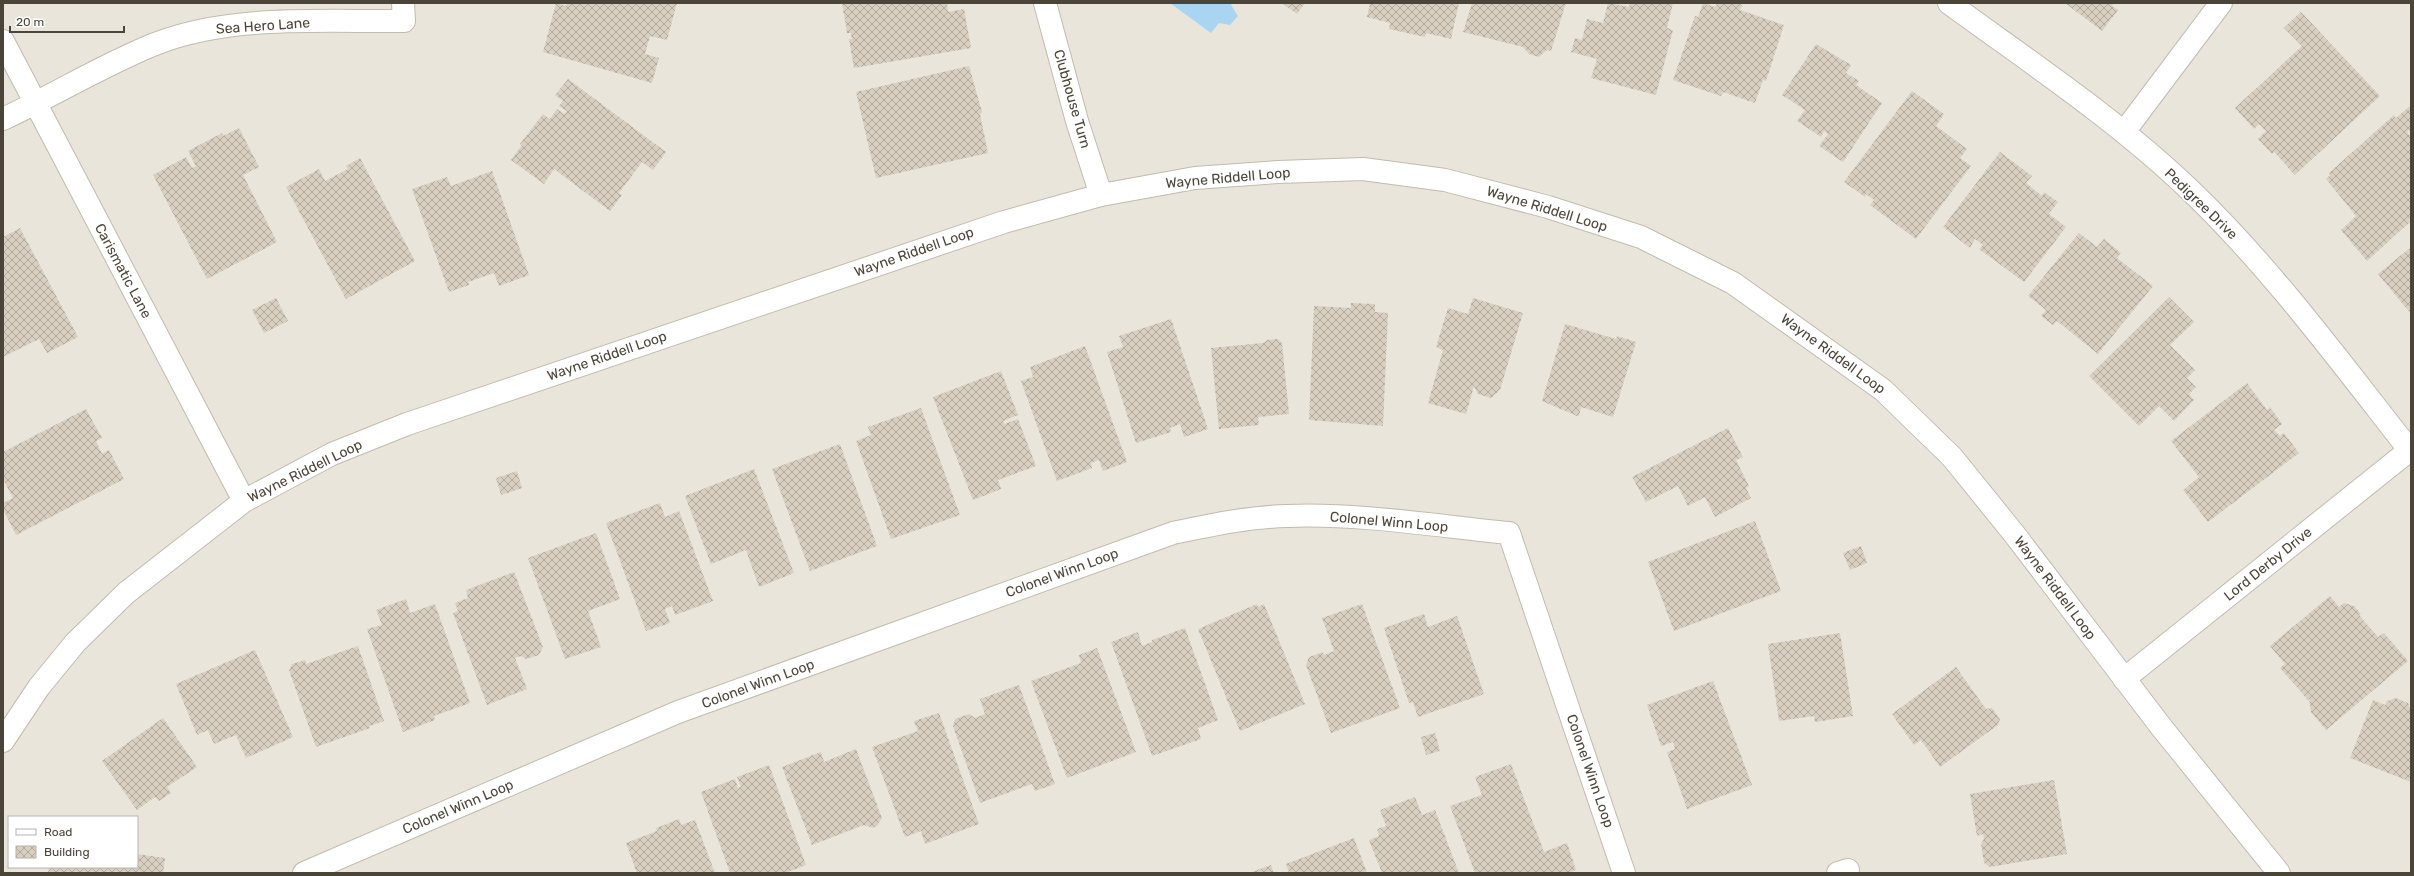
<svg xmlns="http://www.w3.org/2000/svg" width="2414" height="876" font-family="Rubik,sans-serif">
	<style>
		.residential { fill: #eae5da; fill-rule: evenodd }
		.water { fill: #a9d4f2 }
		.building { fill: url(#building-cross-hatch) }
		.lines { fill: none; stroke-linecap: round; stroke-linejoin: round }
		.minor-casing { stroke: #c2bbae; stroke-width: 24 }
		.minor { stroke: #fff; stroke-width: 22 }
		.labels { text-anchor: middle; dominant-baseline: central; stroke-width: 3.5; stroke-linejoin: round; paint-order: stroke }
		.street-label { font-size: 14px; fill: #4b4439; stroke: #fff }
	</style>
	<defs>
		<pattern id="building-cross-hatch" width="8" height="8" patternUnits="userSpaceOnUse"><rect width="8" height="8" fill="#d8cfc1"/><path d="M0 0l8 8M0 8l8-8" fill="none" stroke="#b1aa9e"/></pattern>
	</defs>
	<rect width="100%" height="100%" fill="#f6f3ec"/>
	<path class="residential" d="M3,3h2408v870h-2408zM9,817h128v50h-128z"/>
	<path class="water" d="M1170,3h62l-1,2 7,11 -8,9 -11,-2 -8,10z"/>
	<path class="building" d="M556,3l10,3 1,-3h110l-10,37 -17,-4 -5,18 14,4 -7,25 -109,-31z
		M842,3h105l1,9 16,-3 7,39 -117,20 -5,-29h3l-1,-6h-4z
		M1282,3h23l-8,11z
		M1370,3h89l-8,36 -25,-6 -1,4 -36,-8 1,-6 -23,-6z
		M1472,3h94l-15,48 -4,-1 -8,7 -10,-3 -6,-7 -60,-15z
		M1608,3l21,4 1,-4h43l-6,25 6,2 -17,65 -65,-17 6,-19 -26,-7 4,-14 7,2 5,-21 16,4z
		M1703,3l12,4 2,-4h19l6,2 -2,5 44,15 -18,56 -3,-1 -8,23 -32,-11 -2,4 -48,-16 22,-64 3,1z
		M2065,3h49l-2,3 6,4 -16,21z
		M2301,12l79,84 -85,79 -21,-23 -2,2 -14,-15 8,-8 -7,-7 -5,5 -19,-21 67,-62 -18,-18z
		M1816,44l35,21 -5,8 13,8 -3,4 26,18 -39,59 -24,-16 9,-12 -4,-3 -3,6 -24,-16 8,-11 -23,-15z
		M969,66l13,46 -2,2 8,39 -112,25 -20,-86z
		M568,79l98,73 -13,18 -11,-8 -23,31 3,2 -12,16 -56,-42 -10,15 -33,-24 11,-15 -2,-1 23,-30 7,5 7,-10 7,5 3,-3 -8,-5 4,-5 -8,-6z
		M1912,91l32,23 -8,12 31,23 -7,9 11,8 -55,73 -46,-34 4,-5 -8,-6 -1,3 -21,-15z
		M2411,105v24l-4,3 4,5v84l-44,40 -26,-31 15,-14 -30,-37 4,-4 -1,-2 65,-58 2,3z
		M239,128l20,39 -16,8 34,67 -70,37 -54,-104 33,-18 6,11 4,-2 -8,-15 34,-18 1,3z
		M2000,152l32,24 -6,7 16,13 2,-4 14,10 -9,12 17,13 -42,55 -45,-33 4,-4 -8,-6 -5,9 -27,-21z
		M360,158l55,103 -69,38 -60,-112 33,-18 6,12 23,-12 -2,-3z
		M492,171l37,104 -30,11 -5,-13 -26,9 1,3 -20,7 -37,-103 35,-12 4,9z
		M20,228l58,109 -31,16 -8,-14 -36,18v-120z
		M2079,233l18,14 7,-8 17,14 -4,5 36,28 -55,68 -41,-33 -4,4 -12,-9 5,-6 -18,-14z
		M2411,247v67l-33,-40z
		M2169,297l25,25 -24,23 25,25 -8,8 9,9 -7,7 5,6 -20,21 -15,-15 -20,20 -50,-50z
		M276,298l12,23 -24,12 -12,-23z
		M1473,298l50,15 -23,77 -9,8 -13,-4 -4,-8 -8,28 -38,-11 15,-53 -7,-3 12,-39 20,6z
		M1351,303l24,1v8l13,1 -5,113 -74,-6 5,-114 37,2z
		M1171,319l37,110 -24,8 -4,-13 -10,4 1,4 -35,11 -29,-91 16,-5 -4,-11z
		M1565,324l51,15 1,-3 19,6 -23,75 -32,-10 -2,9h-2l-35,-15z
		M1278,339l4,4 7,71 -31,3 1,8 -40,4 -8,-81 52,-5 4,-3z
		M1085,346l42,116 -24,9 -4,-11 -8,3 1,5 -35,13 -36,-100 12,-4 -3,-10z
		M1001,371l17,44 -15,6 1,3 14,-5 18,47 -38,14 3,9 -28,11 -40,-103z
		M2247,383l20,27 3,-3 12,17 -8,6 6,6 4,-3 15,20 -91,69 -25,-32 16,-13 -28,-36z
		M921,408l39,107 -69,24 -35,-98 15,-6 -3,-8z
		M86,409l16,29 -6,3 6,13 7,-4 15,29 -108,56 -13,-26v-6l10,-5 -10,-19v-27z
		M1728,428l15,29 -7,3 13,26 -3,2 5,10 -36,19 -10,-20 -17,9 -10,-20 -32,16 -14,-25z
		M840,444l37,102 -67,25 -38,-102z
		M754,469l40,104 -35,14 -13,-37 -35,14 -26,-68z
		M517,471l5,17 -21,7 -5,-17z
		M660,503l5,14 14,-6 34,90 -38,14 -3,-9 -7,3 5,14 -24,8 -40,-108z
		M1755,521l26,70 -107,40 -26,-69z
		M596,533l24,66 -32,12 13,36 -36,12 -37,-101z
		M1861,546l6,17 -17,7 -7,-17z
		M514,572l29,75 -4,8 -13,4 -5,-3 -6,2 12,31 -40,16 -34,-92 5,-2 -3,-8 13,-5 -2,-8z
		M2330,596l9,11 5,-4 10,3 7,8 -2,1 19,22 6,-4 24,28 -82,69 -15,-18 -2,-13 -1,1 -28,-32 5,-4 -15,-18z
		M406,599l4,14 25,-9 35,99 -36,13 1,4 -32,12 -36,-103 15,-4 -6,-15z
		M1257,604l1,3 6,-3 41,100 -65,27 -42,-102z
		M1362,604l38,104 -69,25 -25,-68 3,-8 14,-5 1,3 10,-4 -12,-33z
		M1424,614l4,13 29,-11 27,78 -66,23 -5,-15 -4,1 -25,-75z
		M1185,628l33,92 -20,8 3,11 -49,17 -41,-114 27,-10 4,14 10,-4v-2z
		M1840,633l13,83 -38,6 -1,-6 -35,5 -11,-77z
		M358,646l26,75 -15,5 1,2 -54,19 -27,-77 3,-6 13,-4 1,4z
		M1097,648l39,104 -69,26 -36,-97 50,-18 -2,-8z
		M255,650l38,87 -47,21 -10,-23 -22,9 -6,-14 -11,5 -21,-51z
		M1956,667l30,42 6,-1 8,11 -2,6 -58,42 -19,-27 -7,5 -22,-31z
		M1713,681l39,104 -65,24 -20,-57 8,-3 -2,-7 -12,4 -14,-41z
		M1019,685l36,99 -20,7 -3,-7 -52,19 -27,-77 2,-7 14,-5 6,4 10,-4 -5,-15z
		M2396,698l12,5 3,8v71l-61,-24 23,-58 12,5 2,-4z
		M939,713l40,111 -54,20 -4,-13 -16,6 -33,-90 46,-16 -4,-10z
		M163,718l34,49 -30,20 4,6 -12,8 -4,-4 -18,13 -35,-49z
		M1435,733l5,18 -14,4 -5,-18z
		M856,749l26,69 -5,8 -4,2 -9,-3 -52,20 -30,-78 39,-15 3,10z
		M1511,764l33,88 23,-9 9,27 -9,3h-92l-25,-67 32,-11 -7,-18z
		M769,765l37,100 -21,8h-55l-29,-81 34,-13 3,9 3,-1 -4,-10z
		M2054,780l13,74 -77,13 -6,-4 -3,-19 3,-5 -1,-5 -6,2 -7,-42z
		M1415,797l7,18 13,-5 24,63h-77l-13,-33 10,-4 -2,-7 9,-3 -6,-16z
		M679,819l2,6 14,-5 20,53h-78l-11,-30 31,-12 -1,-3z
		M1354,838l13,35h-78l-3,-9z
		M137,854l28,4 -2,15h-115l1,-6h88z
		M1271,865l3,8h-25z"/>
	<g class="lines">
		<g class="minor-casing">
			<path id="minor" d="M1045,3l32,118 24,74
				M1949,3c82,60 168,117 242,188 82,79 150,172 220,261
				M3,41l241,460
				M3,119c51,-24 100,-54 152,-75 77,-30 167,-22 249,-23l-1,-18
				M2124,132l97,-129
				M2124,679l287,-230
				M3,741l36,-54 36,-44 51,-50 118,-92 88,-47 75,-30 597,-202 97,-27 94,-17 83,-6 85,-3 82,11 103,27 93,30 92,46 150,107 69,67 63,78 147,193 117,145
				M304,873l374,-161 495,-179c38,-8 75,-16 114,-17 71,-3 150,10 222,17l115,340
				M1838,873l10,-3"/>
		</g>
		<use href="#minor" class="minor"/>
	</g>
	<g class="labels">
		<g class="street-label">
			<text transform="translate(263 26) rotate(-4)">Sea Hero Lane</text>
			<text transform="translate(1072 99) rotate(74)">Clubhouse Turn</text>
			<text transform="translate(1228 178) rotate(-5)">Wayne Riddell Loop</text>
			<text transform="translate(2201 204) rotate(44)">Pedigree Drive</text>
			<text transform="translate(1547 209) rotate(17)">Wayne Riddell Loop</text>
			<text transform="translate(914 252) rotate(-19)">Wayne Riddell Loop</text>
			<text transform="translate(123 271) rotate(62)">Carismatic Lane</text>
			<text transform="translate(1833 354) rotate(36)">Wayne Riddell Loop</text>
			<text transform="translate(607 356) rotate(-19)">Wayne Riddell Loop</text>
			<text transform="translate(305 471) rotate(-26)">Wayne Riddell Loop</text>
			<text transform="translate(1389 522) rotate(5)">Colonel Winn Loop</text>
			<text transform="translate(2268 564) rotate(-39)">Lord Derby Drive</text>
			<text transform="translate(1062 573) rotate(-20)">Colonel Winn Loop</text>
			<text transform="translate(2055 588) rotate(53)">Wayne Riddell Loop</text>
			<text transform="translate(758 684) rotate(-20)">Colonel Winn Loop</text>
			<text transform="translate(1590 771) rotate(71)">Colonel Winn Loop</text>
			<text transform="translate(458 807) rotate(-23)">Colonel Winn Loop</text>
		</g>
	</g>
	<rect width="2414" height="876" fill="none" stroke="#4b4439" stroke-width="8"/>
	<rect x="8" y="816" width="130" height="52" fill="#ffffff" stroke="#b7b4b0"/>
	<rect x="16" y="829" width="20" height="6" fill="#ffffff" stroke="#b7b4b0"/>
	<text x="44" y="836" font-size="12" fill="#4b4439">Road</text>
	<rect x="16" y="846" width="20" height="12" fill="url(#building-cross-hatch)" stroke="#b7b4b0"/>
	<text x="44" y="856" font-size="12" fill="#4b4439">Building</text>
	<path d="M10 26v6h114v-6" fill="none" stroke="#4b4439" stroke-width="2"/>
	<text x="16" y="26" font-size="12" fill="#4b4439" stroke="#ffffff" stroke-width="3" paint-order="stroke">20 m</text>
</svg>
